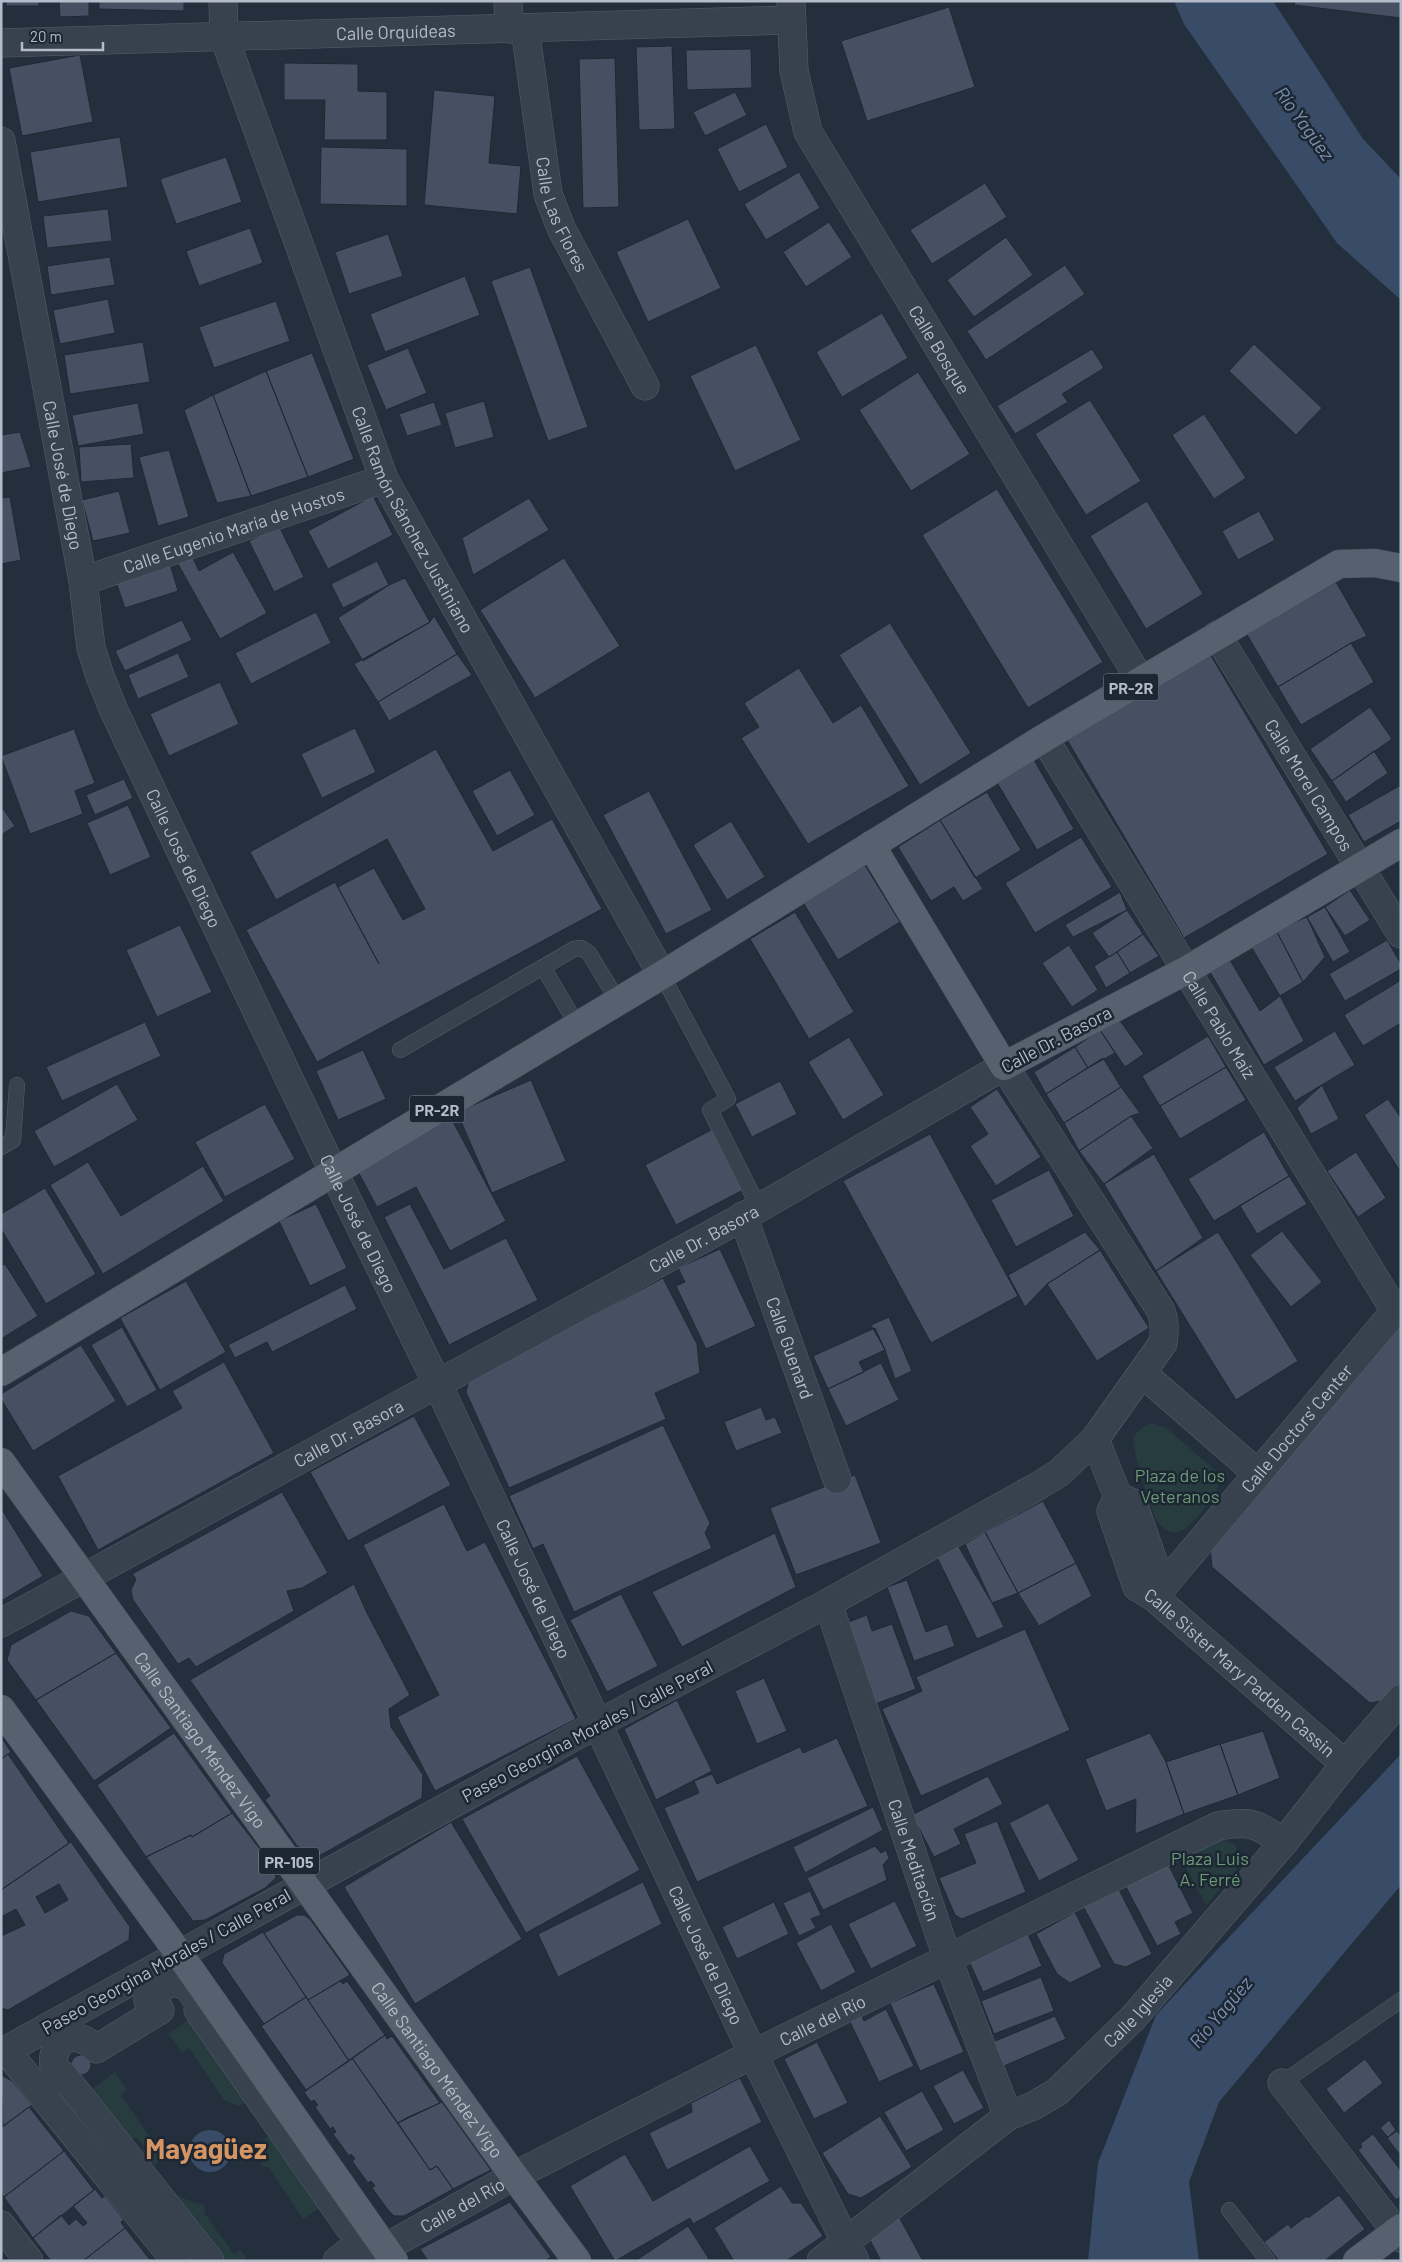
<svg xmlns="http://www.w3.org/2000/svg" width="1402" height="2262" font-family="Barlow,sans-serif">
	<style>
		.green { fill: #263c3f }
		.water { fill: #394c67 }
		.building { fill: #455162; stroke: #1f2835; fill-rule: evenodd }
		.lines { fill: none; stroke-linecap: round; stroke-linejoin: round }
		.lane-casing { stroke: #565f6c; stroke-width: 16 }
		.street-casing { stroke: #565f6c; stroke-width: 29 }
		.primary-casing { stroke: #414a57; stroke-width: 29 }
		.lane { stroke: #38414e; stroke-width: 15 }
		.street { stroke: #38414e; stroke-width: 28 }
		.primary { stroke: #56606e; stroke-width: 28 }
		.labels { text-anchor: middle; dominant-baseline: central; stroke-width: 5; stroke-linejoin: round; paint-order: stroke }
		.shield { fill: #1d2633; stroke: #878f9c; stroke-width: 1 }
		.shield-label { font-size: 16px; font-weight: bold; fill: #b4bcc9 }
		.street-label { font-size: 18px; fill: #b4bcc9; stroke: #1d2633 }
		.park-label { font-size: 18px; fill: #6b9a76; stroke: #1d2633 }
		.water-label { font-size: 19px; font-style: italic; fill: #7c92b1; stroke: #1d2633 }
		.town-label { font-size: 28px; font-weight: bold; fill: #d59563; stroke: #1d2633 }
	</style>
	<rect width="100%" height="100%" fill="#242f3e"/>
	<path class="green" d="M1152,1423l13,4 49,42 5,7c1,16 -8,24 -17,35 -14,18 -28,33 -46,9 -5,-14 -26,-73 -22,-83 4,-8 11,-11 18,-14z
		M1221,1839l14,6 6,16 -5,10 -30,34 -25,-46z
		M192,2017l57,83 -10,6 -15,-6 -35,-52 -7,5 -14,-19z
		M115,2072l12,18 -6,5 31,45 6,1v21l-3,3 -6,-3 -7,-11 3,-3 -9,-11 -9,6 -36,-51 1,-3z
		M272,2133l50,73 -19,13 -35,-52 -7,-1 2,-18 -1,-7z
		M177,2195l15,7 12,3 1,9 29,40 7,-4 5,8 -3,3h-23l-49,-62z"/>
	<path class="water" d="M1174,1h99l90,138 38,40v121l-64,-57 -153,-219z
		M1401,1754v131l-182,217 -30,80 10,79h-111l10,-98 58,-148z
		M189 2151a21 21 0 1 1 42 0a21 21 0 1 1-42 0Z"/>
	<path class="building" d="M6,1h33v5h-33z
		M59,1h30v15l-29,1z
		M99,1h85v10l-85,-2z
		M1295,1h106v17l-107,-13z
		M949,7l26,80 -108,34 -26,-80z
		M672,46l3,83 -36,1 -3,-83z
		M751,49l1,39 -65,2 -1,-40z
		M80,55l13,67 -71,14 -13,-68z
		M615,58l4,149 -36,1 -4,-149z
		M284,63l74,1v27l29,1v48h-63l1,-40h-41z
		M434,90l61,6 -6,67 32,3 -4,48 -93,-9z
		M735,92l12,23 -42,21 -12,-24z
		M766,124l22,43 -49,25 -22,-43z
		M120,137l8,50 -90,15 -8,-50z
		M321,147l86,2v57l-87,-2z
		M226,157l16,45 -66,22 -16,-45z
		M799,172l21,36 -54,32 -22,-36z
		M985,183l22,34 -75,47 -22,-34z
		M108,209l4,32 -65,7 -4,-32z
		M688,219l33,69 -73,34 -32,-70z
		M829,222l23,35 -46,30 -23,-35z
		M250,228l13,35 -64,23 -13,-35z
		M388,234l15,42 -54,18 -14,-42z
		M1006,237l27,38 -59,42 -27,-37z
		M110,257l5,28 -64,10 -4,-29z
		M1065,265l20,29 -99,66 -19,-29z
		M530,267l58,160 -40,14 -57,-160z
		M465,276l15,39 -95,37 -15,-38z
		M108,299l7,34 -55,11 -7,-34z
		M276,301l14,40 -76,27 -15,-41z
		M882,313l26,45 -66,39 -26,-45z
		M143,342l7,40 -80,12 -6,-39z
		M1254,344l68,64 -26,27 -67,-64z
		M756,345l45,95 -66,31 -45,-95z
		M408,348l19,45 -41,17 -19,-45z
		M1092,349l12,19 -42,26 6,8 -53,32 -18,-28z
		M312,353l42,106 -46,18 -42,-106z
		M266,371l42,106 -57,19 -38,-101z
		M918,372l52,82 -59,37 -52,-81z
		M213,395l38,101 -34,7 -33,-93z
		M1090,400l51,81 -55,34 -51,-81z
		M484,401l10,36 -39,11 -10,-35z
		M434,402l8,23 -35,11 -8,-22z
		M138,403l6,31 -66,12 -6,-31z
		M1204,414l42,64 -32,21 -42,-64z
		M20,432l11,35 -30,6v-38z
		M131,444l3,34 -53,4 -2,-35z
		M169,450l20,67 -31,9 -19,-69z
		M997,489l106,173 -75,46 -106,-173z
		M119,491l11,42 -37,8 -11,-41z
		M373,496l20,39 -65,34 -20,-38z
		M10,497l11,63 -20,4v-66z
		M529,498l20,32 -76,45 -11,-37z
		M1147,501l56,93 -57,35 -56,-93z
		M1259,511l16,29 -37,20 -16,-29z
		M279,526l25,51 -30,15 -25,-51z
		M233,552l34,61 -47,26 -42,-75 14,-8 7,15z
		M564,558l56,88 -85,52 -55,-88z
		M377,561l12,24 -46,23 -12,-24z
		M170,564l8,27 -53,17 -9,-26z
		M405,578l25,44 -67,39 -25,-43 51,-33z
		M1336,582l31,54 -16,7 -73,44 -32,-54z
		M316,612l15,31 -80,41 -16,-31z
		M434,616l23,38 -79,48 -24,-38 76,-42z
		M182,620l10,20 -67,31 -10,-20z
		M890,623l81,130 -51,32 -81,-130z
		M1351,643l23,39 -73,43 -23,-38z
		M178,653l11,24 -51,22 -10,-24z
		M457,654l15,21 -83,46 -11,-19z
		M1210,654l118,200 -144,84 -118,-200z
		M799,668l34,55 28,-18 48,81 -101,58 -67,-106 18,-11 -15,-24z
		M220,682l19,42 -70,32 -19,-42z
		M1370,707l22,32 -60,42 -22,-32z
		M355,728l21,44 -54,26 -21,-44z
		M74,729l21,54 -20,8 8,23 -53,20 -29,-78z
		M436,749l57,102 59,-32 50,90 -285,153 -71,-132 89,-48 44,82 -41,-77 36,-19 29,52 22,-11 -38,-70 -111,61 -26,-48z
		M1374,751l14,22 -42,29 -14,-21z
		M1034,760l40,69 -37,21 -41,-69z
		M510,770l25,45 -38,21 -25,-45z
		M124,779l9,19 -38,17 -9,-20z
		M1401,785v36l-37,21 -16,-27z
		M649,791l63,119 -46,24 -63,-119z
		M987,792l34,58 -46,28 -35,-58z
		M128,805l23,52 -41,18 -23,-52z
		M1,806l14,20 -14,9z
		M940,820l43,69 -20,12 -9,-14 -23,14 -33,-54z
		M731,821l34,56 -38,23 -34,-55z
		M1081,837l31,50 -77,46 -30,-50z
		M863,862l37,60 -62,38 -37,-61z
		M1350,890l20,30 -25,16 -20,-29z
		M1120,892l7,18 -54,27 -8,-12z
		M1325,907l25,45 -17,10 -26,-45z
		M1127,910l16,24 -34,23 -17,-24z
		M795,912l59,100 -45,27 -59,-100z
		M1307,917l18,40 -22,25 -27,-52z
		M180,925l32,67 -55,25 -31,-67z
		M1276,930l27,52 -23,14 -31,-53z
		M1143,934l16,22 -29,17 -13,-21z
		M1387,940l14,24v5l-56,32 -16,-27z
		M1069,945l29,45 -26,17 -30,-44z
		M1117,952l13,21 -24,15 -12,-22z
		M1230,960l30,51 20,-15 24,45 -40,24 -54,-93z
		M1401,980v43l-38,23 -19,-31z
		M1118,1018l26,36 -19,13 -25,-37z
		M145,1022l16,34 -99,45 -16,-34z
		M1100,1030l15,23 -27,15 -13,-21z
		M1335,1031l20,34 -60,36 -21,-34z
		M1208,1036l18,31 -66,39 -18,-30z
		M849,1037l35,58 -41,25 -35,-58z
		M1075,1047l13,21 -42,26 -12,-22z
		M363,1050l23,49 -48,21 -22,-49z
		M1103,1058l18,29 -57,36 -18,-29z
		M1226,1067l20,33 -66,39 -20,-33z
		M531,1080l35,81 -74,32 -35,-81z
		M780,1081l17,33 -45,23 -17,-33z
		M117,1084l21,36 -84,47 -20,-36z
		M1322,1085l17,34 -28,15 -14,-26z
		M1121,1087l19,26 -9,3 -52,35 -15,-28z
		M997,1089l44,68 -45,29 -26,-40 18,-12 -18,-27z
		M1388,1099l13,19 -1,53 -36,-56z
		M265,1104l30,55 -70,38 -30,-55z
		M1131,1116l22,32 -49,36 -25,-33z
		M451,1118l55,103 -56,30 -34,-64 -39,20 -21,-39z
		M713,1129l32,60 -69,36 -31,-60z
		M1264,1132l25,44 -75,45 -26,-42z
		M930,1134l88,162 -87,47 -88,-162z
		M1356,1152l30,46 -28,19 -31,-46z
		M1154,1154l49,84 -47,33 -52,-87z
		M88,1162l33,54 82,-50 21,35 -121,73 -53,-89z
		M1049,1170l25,46 -58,31 -25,-47z
		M1289,1176l18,28 -50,30 -17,-28z
		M45,1188l51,86 -50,30 -45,-75v-15z
		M316,1204l31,64 -37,18 -31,-65z
		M410,1204l34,65 62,-31 32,62 -89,45 -65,-128z
		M1282,1231l40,51 -31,25 -41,-52z
		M1085,1232l15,18 -53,34 -22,23 -17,-32z
		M1218,1232l80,129 -62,39 -80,-129z
		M720,1249l36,77 -50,23 -30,-63 9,-4 -7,-14z
		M1100,1250l49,78 -52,33 -50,-77z
		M5,1264l33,52 -37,23v-73z
		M663,1278l34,66 3,29 -45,20 11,26 -157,69 -43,-96 3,-12z
		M186,1281l40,71 -66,38 -40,-72z
		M345,1285l12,24 -85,43 -5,-10 -32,16 -7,-13z
		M889,1317l23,54 -17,8 -10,-29 -14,-25z
		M1401,1323v360l-15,17 -16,3 -158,-136 -2,-20z
		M122,1327l35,63 -30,17 -36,-62z
		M875,1328l10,22 -26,12 5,10 -36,17 -15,-33z
		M81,1345l35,56 -83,50 -32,-52v-5z
		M224,1362l50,91 -176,97 -40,-74 124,-68 -10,-17z
		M881,1363l18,37 -53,26 -18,-37z
		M761,1407l5,13 9,-3 7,16 -46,18 -12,-29z
		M414,1416l37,69 -103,56 -38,-69z
		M663,1425l47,98 -5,10 7,15 -138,64 -31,-68 -10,5 -24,-53z
		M855,1475l26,68 -85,32 -26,-67z
		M282,1492l46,81 -26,15 -15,3 7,20 -98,56 -7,-9 -11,6 -45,-64 -2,-10 5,-11 -4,-5z
		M1043,1501l33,62 -58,30 -33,-61z
		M444,1504l23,47 18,-9 91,177 -141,72 -38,-74 42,-22 -76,-150z
		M1,1508l42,68 -42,25z
		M985,1532l33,61 -26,10 -27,-59z
		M775,1533l21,54 -114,60 -30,-55z
		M957,1544l35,59 12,24 -27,12 -41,-84z
		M1076,1563l16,33 -53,30 -21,-33z
		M907,1580l19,52 21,-8 8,22 -41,15 -27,-74z
		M354,1584l13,29 43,82 -21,14 2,18 32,48 -1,23 -103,58 -22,-10 -32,-46 5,-4 -80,-116z
		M621,1594l37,72 -51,26 -37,-72z
		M71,1611l18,5 27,37 -80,47 -29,-40 4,-15z
		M867,1615l5,16 20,-7 24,65 -41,15 -29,-81z
		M1025,1629l45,101 -149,66 -39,-87 40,-18 -6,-14z
		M116,1653l55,75 -77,53 -58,-81z
		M764,1678l23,53 -30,13 -22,-53z
		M677,1700l35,71 -56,29 -32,-71z
		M1263,1731l17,47 -42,17 -18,-51z
		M174,1733l58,80 -40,24 -1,-2 -45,22 -49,-72z
		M1150,1733l16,29 18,52 -49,20 1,-35 -30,12 -21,-52z
		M1,1737l10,15 -10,7z
		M837,1738l31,68 -171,76 -33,-74 35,-15 -5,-12 18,-7 5,10 83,-37 3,6z
		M1220,1744l18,51 -54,19 -18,-52z
		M8,1754l61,89 -68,47v-131z
		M577,1756l63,114 -114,63 -64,-114z
		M988,1776l15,28 -49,25 7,15 -27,13 -22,-42z
		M1048,1803l31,57 -40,21 -30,-58z
		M873,1807l10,23 -78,43 -12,-26z
		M232,1813l41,53 3,12 -11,10 -60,32 -12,1 -47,-64 45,-22 1,2z
		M997,1821l29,71 -64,27 -7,-4 -16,-37 37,-15 -12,-29z
		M451,1822l71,117 -107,65 -71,-117z
		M71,1842l59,85 -1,13 -121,70 -7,-2v-72l24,-11 -9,-16 -15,8v-27zM59,1884l9,16 -23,13 -9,-16z
		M875,1846l6,7 5,-3 3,8 -6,7 4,15 -64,30 -16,-32z
		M1168,1864l25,49 -18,9 6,12 -24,12 -32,-61z
		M643,1882l19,42 -104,53 -20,-43z
		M1118,1888l34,66 -26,13 -12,-3 -31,-58z
		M810,1891l11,24 -10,4 5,9 -17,8 -16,-33z
		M895,1901l22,45 -46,23 -23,-45z
		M774,1902l15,32 -52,25 -15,-32z
		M1075,1912l27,55 -32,16 -13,-9 -21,-40z
		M297,1915h7l6,4 40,56 -42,25 -44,-67z
		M831,1924l25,48 -35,19 -25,-48z
		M263,1932l43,65 -42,27 -42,-61 2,-9z
		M1027,1932l15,34 -59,26 -15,-33z
		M1041,1977l13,34 -60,23 -13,-33z
		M340,1981l3,3 4,-3 38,54 -36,26 -41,-61z
		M934,1984l30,68 -44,19 -30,-68z
		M306,1997l43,64 -43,29 -45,-64z
		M886,2009l28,57 -35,16 -30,-62 12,-6 3,7z
		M1055,2016l11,23 -62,27 -11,-24z
		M385,2035l2,4 5,-3 48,67 -42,20 -46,-65z
		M817,2042l31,61 -34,16 -30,-60z
		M71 2065a10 10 0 1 1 20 0a10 10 0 1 1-20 0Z
		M352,2058l78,112 7,-4 16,23 -49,27h-10l-6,-6 -16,-22 3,-2 -4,-5 -3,2 -16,-22 3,-2 -4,-5 -2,2 -16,-22 3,-2 -3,-5 -3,2 -15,-22 3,-2 -4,-5 -3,2 -7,-10z
		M1365,2059l18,24 -39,30 -18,-24z
		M963,2070l21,38 -30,16 -21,-38z
		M1,2075l11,6 20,24 -29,21z
		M740,2078l22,44 -95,48 -18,-37 43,-21 -1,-9z
		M922,2091l22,39 -38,21 -22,-39z
		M442,2102l49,68 -38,19 -16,-23 -7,4 -32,-47 8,-5z
		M29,2107l35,44 -60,46 -3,-4v-65z
		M880,2116l32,51 -51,31 -13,-4 -26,-41z
		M1389,2120l7,10 -8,7 -8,-9z
		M1397,2131l4,5v20l-14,-18z
		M1373,2134l28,37v25l-5,4 -38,-50 4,-3 -2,-3z
		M750,2146l20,35 -77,43 -3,-6 -75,43 -45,-75 55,-32 28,47z
		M64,2151l30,39 -61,48 -29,-41z
		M781,2186l11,17h9l22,33 -37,25h-52l-20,-33z
		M95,2189l7,9 3,-2 19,24 -3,2 4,6 -42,33h-32l-18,-23 28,-23 8,10 7,-6 7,7 4,-3 -14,-17z
		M1339,2195l26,34 -41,32h-45l-15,-19 24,-18 3,4 16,-12 1,2z
		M510,2202l41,55 -6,4h-117l-8,-12z
		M898,2215l25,46h-42l-11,-21z
		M688,2226l21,33 -3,2h-71z
		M125,2228l26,33h-68z"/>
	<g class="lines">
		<g class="lane-casing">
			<path id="lane" d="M543,967l34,58
				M662,975l66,124 -18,11 49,98
				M400,1050l174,-101 7,-1 8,5 29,48
				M1,1147l12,-7 4,-55
				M1282,2083l119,-83
				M1229,2210l39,51"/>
		</g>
		<g class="street-casing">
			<g id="street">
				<path id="s1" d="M223,1l1,36 160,442 278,496"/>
				<path d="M508,1l1,28"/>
				<path id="s2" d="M791,2l3,69 14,61 333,549"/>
				<path id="s3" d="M525,28l23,166 13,34 84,158"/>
				<path id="s4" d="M1,43l790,-23"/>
				<path id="s5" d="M1,141l82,440 8,67 9,28 14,35 219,460 105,214 315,669 102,207"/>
				<path id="s6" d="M83,581l301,-102"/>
				<path id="s7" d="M1217,635l184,299"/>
				<path id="s8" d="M1044,738l351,573"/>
				<path id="s9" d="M743,1216l94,263"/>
				<path d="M1142,1373l115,100"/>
				<path d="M1095,1439l23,58 15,6 29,84"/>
				<path id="s10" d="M1118,1497l-7,14 26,76 17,10 191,167"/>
				<path id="s11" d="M1154,1597l247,-293"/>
				<path id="s12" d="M828,1603l120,357 60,156"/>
				<path id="s13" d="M1,1623l758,-415 245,-142 157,245c4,11 4,20 2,32l-68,96 -36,34 -26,16 -205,114 -229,120 -598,330"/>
				<path d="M6,2050l170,211"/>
				<path d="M1282,2083l119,155"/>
				<path d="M1,2225l28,36"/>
				<path d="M210,2261l-147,-186 -5,3c-16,-33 15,-55 38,-29l64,-39 -12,-9v-6l25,-14 15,6 14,20 -4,3 151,217 4,-3 6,9 -1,11 -21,17"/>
				<path id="s14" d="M369,2261l16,-13 129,-72 239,-122 465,-228c35,-6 37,-2 66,16"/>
				<path id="s15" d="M821,2261l187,-145 25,-10 24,-14 76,-74 151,-176 61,-78 56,-65"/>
			</g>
		</g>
		<g class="primary-casing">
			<g id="primary">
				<path d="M871,845l133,221 183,-96 214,-127"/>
				<path d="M1,1372l661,-397 382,-237 295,-174 36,-1 26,5"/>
				<path id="s16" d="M1,1462l513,714 63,85"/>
				<path d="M1,1709l179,246 214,306"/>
				<path d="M1357,2261l44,-33"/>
			</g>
		</g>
		<use href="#lane" class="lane"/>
		<use href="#street" class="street"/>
		<use href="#primary" class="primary"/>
	</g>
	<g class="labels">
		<g class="shield">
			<rect x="1103.5" y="673.5" width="55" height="27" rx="4"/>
			<rect x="409.5" y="1095.5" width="55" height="27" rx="4"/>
			<rect x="259" y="1847.5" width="60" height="27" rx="4"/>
		</g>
		<g class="shield-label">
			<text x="1131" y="687">PR-2R</text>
			<text x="437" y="1109">PR-2R</text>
			<text x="289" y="1861">PR-105</text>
		</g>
		<g class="street-label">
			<text stroke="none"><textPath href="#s4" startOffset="395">Calle Orquídeas</textPath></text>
			<text stroke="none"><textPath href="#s3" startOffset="191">Calle Las Flores</textPath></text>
			<text stroke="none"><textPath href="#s2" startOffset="386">Calle Bosque</textPath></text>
			<text stroke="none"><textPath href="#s5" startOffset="340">Calle José de Diego</textPath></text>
			<text stroke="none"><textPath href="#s1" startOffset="555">Calle Ramón Sánchez Justiniano</textPath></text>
			<text stroke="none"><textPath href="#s6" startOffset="159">Calle Eugenio María de Hostos</textPath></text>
			<text stroke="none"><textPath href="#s7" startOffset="176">Calle Morel Campos</textPath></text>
			<text stroke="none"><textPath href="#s5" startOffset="745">Calle José de Diego</textPath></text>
			<text stroke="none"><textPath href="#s8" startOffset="336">Calle Pablo Maíz</textPath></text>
			<text transform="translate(1056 1039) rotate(-28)">Calle Dr. Basora</text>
			<text stroke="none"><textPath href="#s5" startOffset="1150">Calle José de Diego</textPath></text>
			<text stroke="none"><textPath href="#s13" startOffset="801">Calle Dr. Basora</textPath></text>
			<text stroke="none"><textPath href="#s9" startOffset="140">Calle Guenard</textPath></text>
			<text stroke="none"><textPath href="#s11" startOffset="221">Calle Doctors' Center</textPath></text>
			<text stroke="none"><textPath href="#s13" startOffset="396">Calle Dr. Basora</textPath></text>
			<text stroke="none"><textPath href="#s5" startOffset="1555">Calle José de Diego</textPath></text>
			<text stroke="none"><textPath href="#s10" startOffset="230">Calle Sister Mary Padden Cassin</textPath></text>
			<text transform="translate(587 1731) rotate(-28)">Paseo Georgina Morales / Calle Peral</text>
			<text stroke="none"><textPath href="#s16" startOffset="342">Calle Santiago Méndez Vigo</textPath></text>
			<text stroke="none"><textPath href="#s12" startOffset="271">Calle Meditación</textPath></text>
			<text stroke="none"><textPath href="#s5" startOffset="1960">Calle José de Diego</textPath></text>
			<text transform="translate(166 1961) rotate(-29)">Paseo Georgina Morales / Calle Peral</text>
			<text stroke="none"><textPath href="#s15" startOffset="406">Calle Iglesia</textPath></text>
			<text stroke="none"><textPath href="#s14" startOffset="514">Calle del Río</textPath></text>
			<text stroke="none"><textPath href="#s16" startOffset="748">Calle Santiago Méndez Vigo</textPath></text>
			<text stroke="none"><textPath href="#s14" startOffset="109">Calle del Río</textPath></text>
		</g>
		<g class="park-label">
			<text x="1180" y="1475">Plaza de los<tspan x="1180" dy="21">Veteranos</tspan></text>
			<text x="1210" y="1858">Plaza Luis<tspan x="1210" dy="21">A. Ferré</tspan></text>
		</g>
		<g class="water-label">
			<text transform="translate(1305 123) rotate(54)">Río Yagüez</text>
			<text transform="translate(1220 2012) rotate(-50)">Río Yagüez</text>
		</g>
		<g class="town-label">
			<text x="206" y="2148">Mayagüez</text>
		</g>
	</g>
	<rect width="1402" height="2262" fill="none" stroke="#b4bcc9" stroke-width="5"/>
	<path d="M22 42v8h81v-8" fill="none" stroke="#b4bcc9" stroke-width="2.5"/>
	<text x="30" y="42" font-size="15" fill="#b4bcc9" stroke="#1d2633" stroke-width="4" paint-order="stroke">20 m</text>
</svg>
